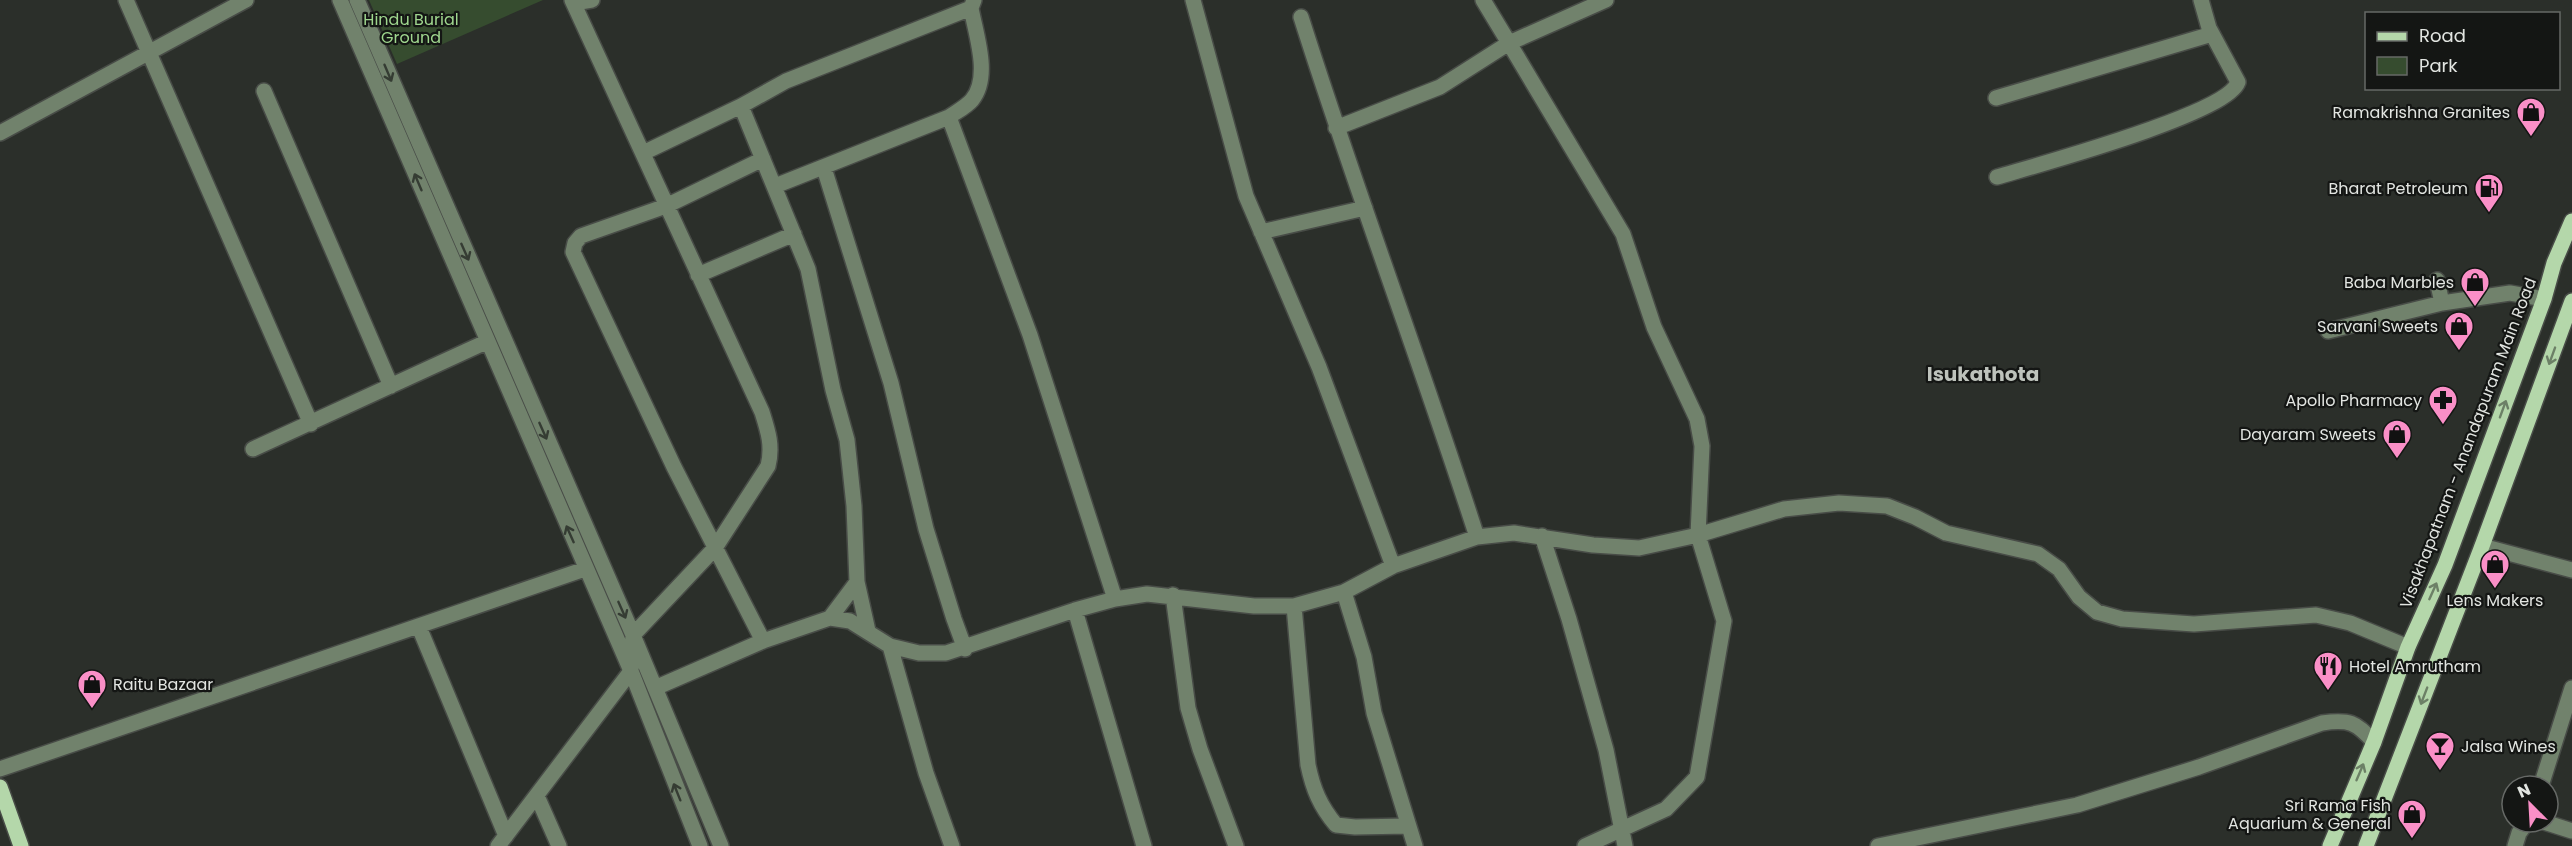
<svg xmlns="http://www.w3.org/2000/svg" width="2572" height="846" font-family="Poppins,sans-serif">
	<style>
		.green { fill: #364c2f }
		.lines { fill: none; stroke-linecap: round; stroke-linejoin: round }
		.minor-casing { stroke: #484c47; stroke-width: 18 }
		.major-casing { stroke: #484c47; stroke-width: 18 }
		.minor { stroke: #71826c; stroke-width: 15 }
		.major { stroke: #b4d7aa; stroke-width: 15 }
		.oneway { stroke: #353c33 }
		.oneway2 { stroke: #6c8066 }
		.labels { text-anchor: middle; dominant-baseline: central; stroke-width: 4.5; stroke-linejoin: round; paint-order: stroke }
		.park-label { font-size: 16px; fill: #9fd68e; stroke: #141614 }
		.poi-label { font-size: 16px; fill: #e2e5e1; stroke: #141614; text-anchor: end }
		.street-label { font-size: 16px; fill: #e2e5e1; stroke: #141614 }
		.quarter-label { font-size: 20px; font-weight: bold; fill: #bec3bc; stroke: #141614 }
	</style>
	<rect width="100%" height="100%" fill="#2b2f2a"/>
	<path class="green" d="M369,0h174l-146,64z"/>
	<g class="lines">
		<g class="minor-casing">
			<path id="minor" d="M126,0l185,424
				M340,0l291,671 69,175
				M357,0l276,635 88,211
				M1193,0l53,196 73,171 74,199
				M1483,0l26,43 97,-43
				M574,3l18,-3
				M1301,17c55,174 120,346 176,520
				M264,91l127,295
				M1996,98l216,-64
				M741,106l67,163 25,121 14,50 7,66 3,76 11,49
				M949,117l81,218 85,264
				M1336,128l104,-41 69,-44 114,191 31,93 43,92 5,27 -4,89 26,86 -27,156 -31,32 -81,37
				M0,133l246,-133
				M643,153l98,-47 45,-25 185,-73
				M824,168l67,215 35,146 28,90 11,30
				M1997,177c40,-12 230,-63 241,-95l-29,-54 -8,-28
				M775,186l174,-69c7,-5 17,-10 23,-17 19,-23 4,-65 -1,-92l3,-8
				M1261,232l104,-24
				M698,275l96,-41
				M2437,280l5,23 68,-10 34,6
				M2328,331l114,-28
				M253,449l233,-107
				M1542,536l27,83 37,131 19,96
				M2482,546l90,24
				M1344,592l20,65 10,56 41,133
				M1173,595l15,113 12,41 36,97
				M1294,606l14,159c5,24 12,41 28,60l19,2 53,-1
				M1075,610l69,236
				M830,618l27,-36
				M419,627l87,209
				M763,641l-89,-174 -101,-215 2,-9 6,-7 85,-30 97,-47
				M890,646l36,127 26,73
				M655,688l108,-47 67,-23 20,3 40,25 29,7h27l129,-43 40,-11 32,-5 107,12h40l50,-14 49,-26 84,-29 37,-4 79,12 46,3 59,-13 86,-26 55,-6 48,3 28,11 31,16 92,21 21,15 20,28 18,15 25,7 72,5 122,-9 34,8 58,24
				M0,769l585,-200
				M2541,786l31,-98
				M537,796l22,50
				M2544,822l28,9
				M498,846l133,-175 2,-36 82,-87 53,-82c5,-20 0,-35 -6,-54l-190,-412
				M1878,846l199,-41 122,-38 123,-44c27,-4 34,-1 52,19
				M2515,846l4,-13 8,-11"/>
		</g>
		<g class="major-casing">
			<path id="major" d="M0,787l21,59
				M2330,846l44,-104 34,-95 37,-82 99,-266 10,-36 18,-42
				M2366,846l116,-300 90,-245"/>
		</g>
		<use href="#minor" class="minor"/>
		<use href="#major" class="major"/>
	</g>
	<defs><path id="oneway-shaft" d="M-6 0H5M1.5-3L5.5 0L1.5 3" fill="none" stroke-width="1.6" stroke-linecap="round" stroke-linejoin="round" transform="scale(1.5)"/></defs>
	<g class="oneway">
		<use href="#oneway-shaft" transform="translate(388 73) rotate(67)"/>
		<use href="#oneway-shaft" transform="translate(418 182) rotate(-113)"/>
		<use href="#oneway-shaft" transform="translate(465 252) rotate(66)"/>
		<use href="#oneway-shaft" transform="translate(543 431) rotate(66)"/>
		<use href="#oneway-shaft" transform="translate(570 534) rotate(-114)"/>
		<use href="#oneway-shaft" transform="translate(622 610) rotate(66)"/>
		<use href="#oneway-shaft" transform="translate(677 792) rotate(-112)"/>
	</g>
	<g class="oneway2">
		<use href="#oneway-shaft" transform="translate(2552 356) rotate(110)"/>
		<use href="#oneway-shaft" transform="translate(2503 409) rotate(-70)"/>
		<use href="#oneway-shaft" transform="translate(2433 591) rotate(-66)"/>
		<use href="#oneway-shaft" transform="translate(2424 696) rotate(111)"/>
		<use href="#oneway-shaft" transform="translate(2360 772) rotate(-67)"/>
	</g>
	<defs>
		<g id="shop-pin" transform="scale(1.5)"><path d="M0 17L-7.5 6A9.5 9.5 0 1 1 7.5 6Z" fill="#fa8fc7" stroke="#141614"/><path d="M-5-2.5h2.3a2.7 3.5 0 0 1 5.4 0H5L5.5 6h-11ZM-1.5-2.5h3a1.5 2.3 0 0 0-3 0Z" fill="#111"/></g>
		<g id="fuel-pin" transform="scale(1.5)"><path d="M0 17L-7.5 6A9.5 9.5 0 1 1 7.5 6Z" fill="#fa8fc7" stroke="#141614"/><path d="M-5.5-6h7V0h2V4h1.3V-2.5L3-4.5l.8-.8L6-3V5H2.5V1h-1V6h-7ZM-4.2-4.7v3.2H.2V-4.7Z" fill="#111"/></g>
		<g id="pharmacy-pin" transform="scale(1.5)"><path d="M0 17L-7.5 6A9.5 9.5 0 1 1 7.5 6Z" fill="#fa8fc7" stroke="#141614"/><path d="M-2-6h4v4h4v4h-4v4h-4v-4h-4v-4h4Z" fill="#111"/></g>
		<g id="restaurant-pin" transform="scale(1.5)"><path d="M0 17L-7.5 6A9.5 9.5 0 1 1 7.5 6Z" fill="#fa8fc7" stroke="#141614"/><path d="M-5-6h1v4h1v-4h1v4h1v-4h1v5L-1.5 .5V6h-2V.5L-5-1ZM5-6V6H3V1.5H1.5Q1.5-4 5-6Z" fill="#111"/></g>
		<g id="bar-pin" transform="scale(1.5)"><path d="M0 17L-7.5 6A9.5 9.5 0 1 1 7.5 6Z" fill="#fa8fc7" stroke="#141614"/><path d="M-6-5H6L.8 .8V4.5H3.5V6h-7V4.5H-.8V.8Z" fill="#111"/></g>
	</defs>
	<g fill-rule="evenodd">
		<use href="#shop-pin" x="2531" y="112"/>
		<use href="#fuel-pin" x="2489" y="188"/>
		<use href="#shop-pin" x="2475" y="282"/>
		<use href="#shop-pin" x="2459" y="326"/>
		<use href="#pharmacy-pin" x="2443" y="400"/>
		<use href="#shop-pin" x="2397" y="434"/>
		<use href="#shop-pin" x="2495" y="564"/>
		<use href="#restaurant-pin" x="2328" y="666"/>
		<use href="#shop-pin" x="92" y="684"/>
		<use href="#bar-pin" x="2440" y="746"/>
		<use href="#shop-pin" x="2412" y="814"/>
	</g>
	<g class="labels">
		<g class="park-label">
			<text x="411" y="19">Hindu Burial<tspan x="411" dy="18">Ground</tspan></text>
		</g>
		<g class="poi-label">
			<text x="2510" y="112">Ramakrishna Granites</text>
			<text x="2468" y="188">Bharat Petroleum</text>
			<text x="2454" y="282">Baba Marbles</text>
			<text x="2438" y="326">Sarvani Sweets</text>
			<text x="2422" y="400">Apollo Pharmacy</text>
			<text x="2376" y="434">Dayaram Sweets</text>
			<text x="2495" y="600" text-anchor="middle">Lens Makers</text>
			<text x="2349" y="666" text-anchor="start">Hotel Amrutham</text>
			<text x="113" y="684" text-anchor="start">Raitu Bazaar</text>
			<text x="2461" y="746" text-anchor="start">Jalsa Wines</text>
			<text x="2391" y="805">Sri Rama Fish<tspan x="2391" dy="18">Aquarium &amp; General</tspan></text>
		</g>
		<g class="street-label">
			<text transform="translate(2468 443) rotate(-69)">Visakhapatnam - Anandapuram Main Road</text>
		</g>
		<g class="quarter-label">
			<text x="1983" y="374">Isukathota</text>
		</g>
	</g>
	<rect x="2365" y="12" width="195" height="78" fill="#141614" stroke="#666966" stroke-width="1.5"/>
	<rect x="2377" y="32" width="30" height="9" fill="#b4d7aa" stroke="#666966" stroke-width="1.5"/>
	<text x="2419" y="42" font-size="18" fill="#e2e5e1">Road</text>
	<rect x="2377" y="57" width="30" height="18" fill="#364c2f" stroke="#666966" stroke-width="1.5"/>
	<text x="2419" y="72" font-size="18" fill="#e2e5e1">Park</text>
	<g transform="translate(2530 804) rotate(336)"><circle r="28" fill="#141614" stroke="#666966" stroke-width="1.5"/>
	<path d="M0-4.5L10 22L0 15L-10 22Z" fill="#fa8fc7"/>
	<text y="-9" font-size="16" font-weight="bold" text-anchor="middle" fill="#e2e5e1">N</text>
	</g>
</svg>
